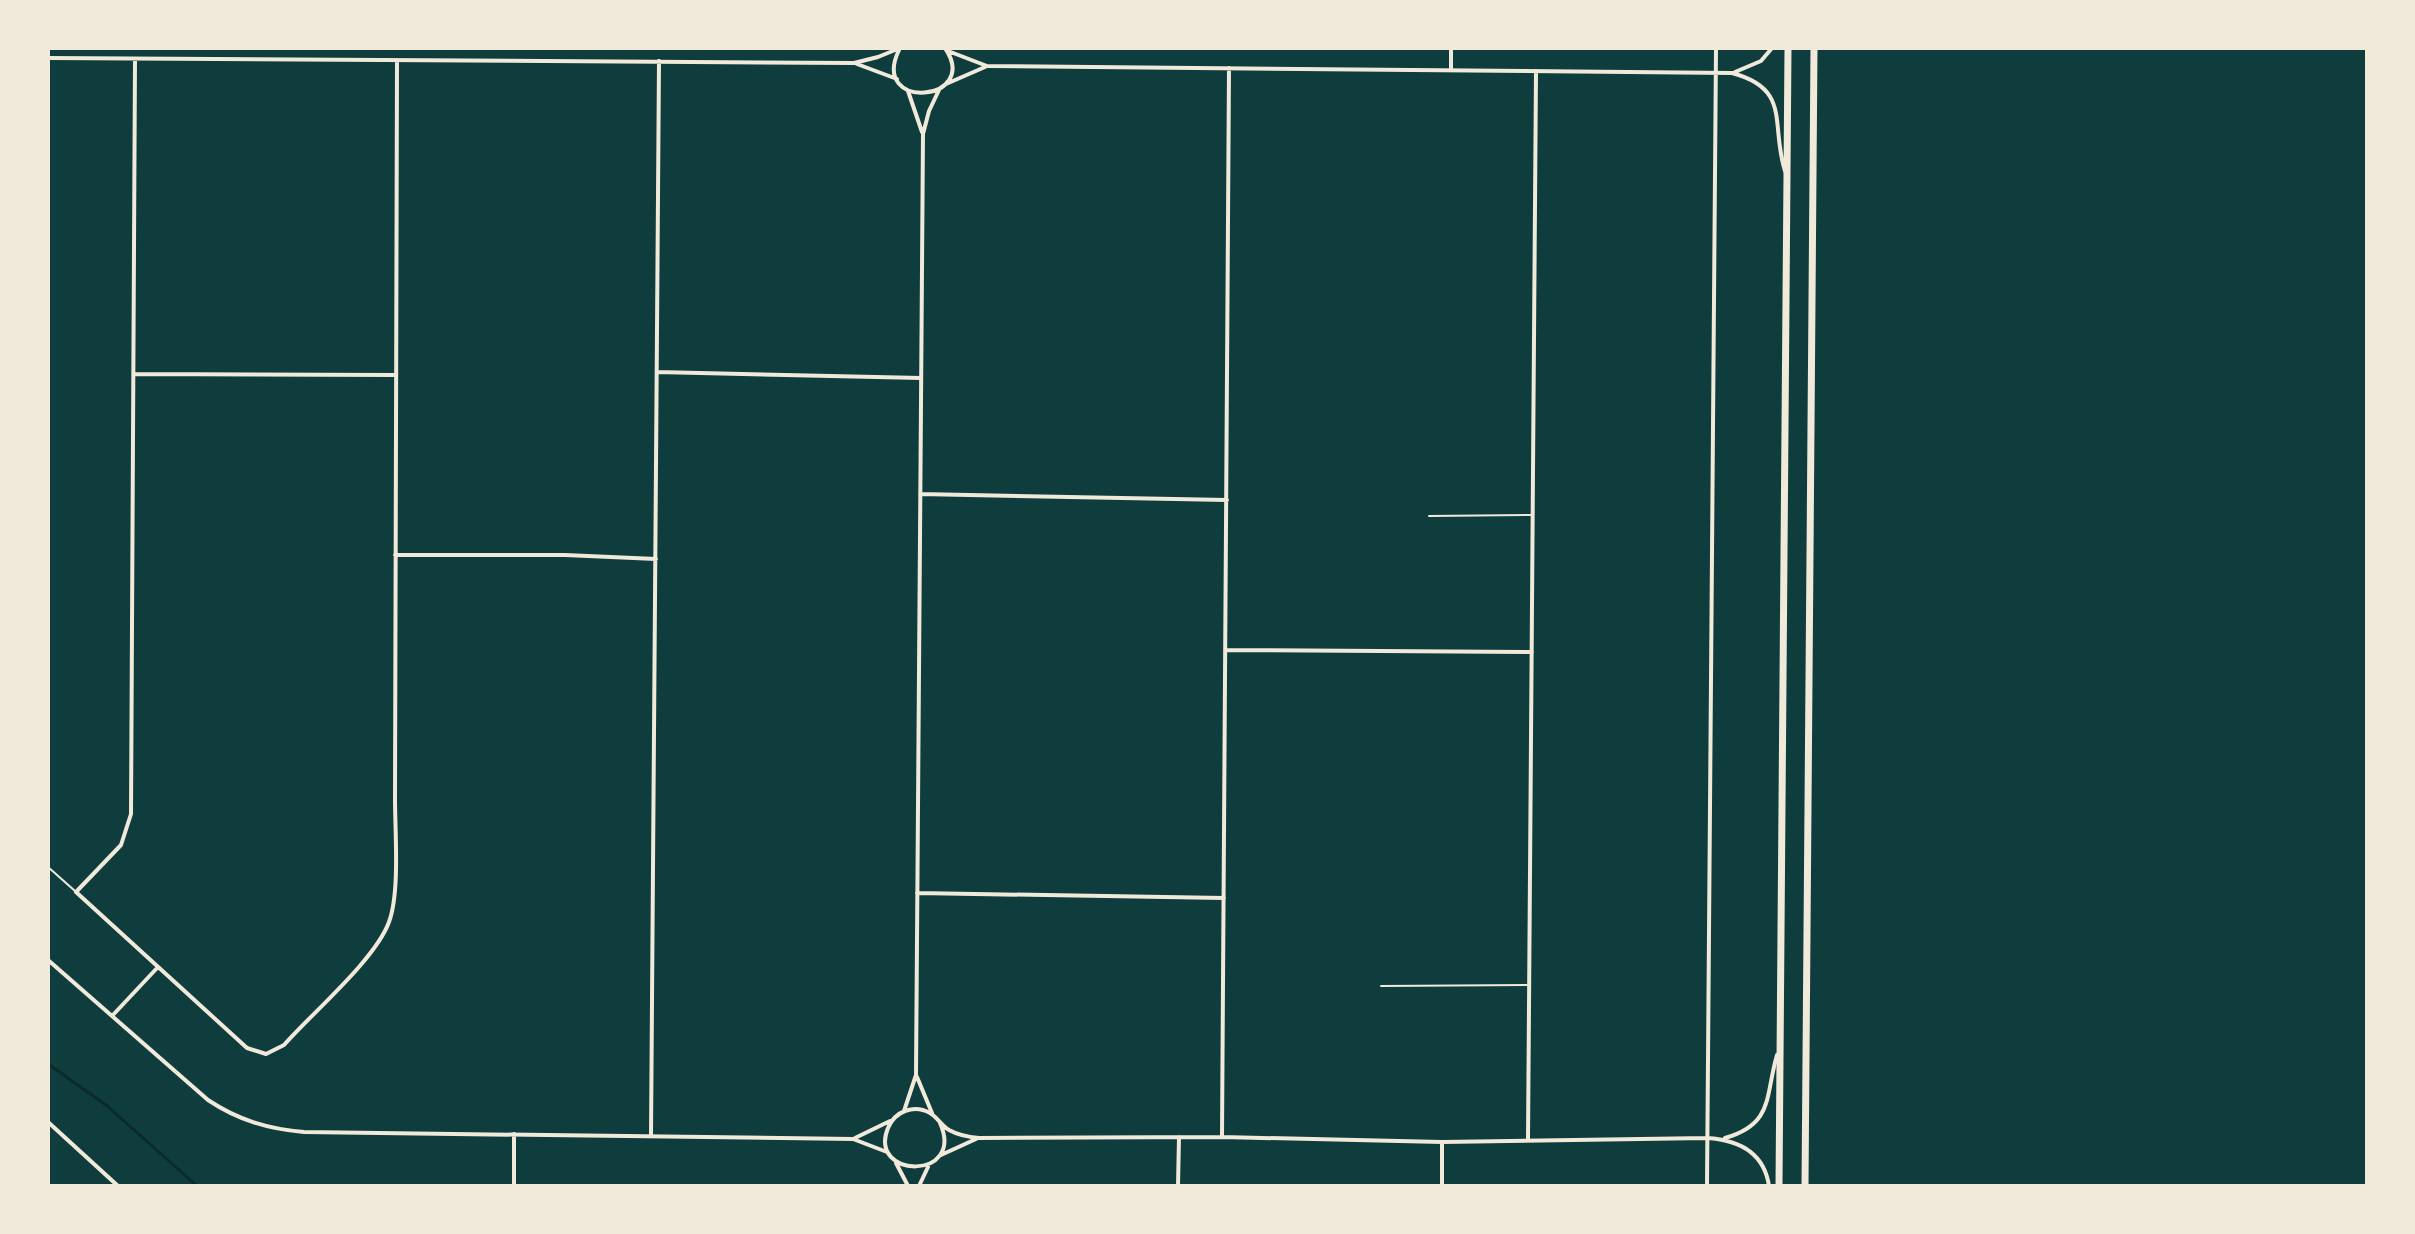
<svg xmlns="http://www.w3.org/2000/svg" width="2415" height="1234" font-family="'Golos Text',sans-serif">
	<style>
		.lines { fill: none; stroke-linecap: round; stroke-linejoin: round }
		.stream { stroke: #0a2a2b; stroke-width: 3 }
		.service { stroke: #f1e9da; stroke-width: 2 }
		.minor { stroke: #f1e9da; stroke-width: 4 }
		.primary { stroke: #f1e9da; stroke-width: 7 }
	</style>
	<rect width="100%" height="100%" fill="#0f3d3e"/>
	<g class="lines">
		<path class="stream" d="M48,1064l58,41 91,81"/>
		<path class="service" d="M1429,516l103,-1
			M48,867l27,24
			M1381,986l147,-1"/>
		<path class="minor" d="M899,50c-30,62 83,52 46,-2
			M948,51l39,15 745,7c60,16 38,51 53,98
			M48,58l806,5 24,-6 22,-9
			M135,60l-4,754 -10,31 -45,47 171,156 19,6 18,-9c28,-32 91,-85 105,-123 11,-30 6,-89 6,-123l2,-738
			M857,64l40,15
			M1451,70v-22
			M1735,72l26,-11 11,-13
			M946,84l39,-17
			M908,91l14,41
			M657,372l264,6
			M134,374l261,1
			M920,494l307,6
			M395,555h170l91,4
			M1226,650l306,2
			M917,893l307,5
			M48,960l160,140c30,20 60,29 96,32l549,7 34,13
			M112,1016l46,-49
			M917,1077l15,36
			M904,1111l12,-36 7,-941 6,-23 10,-21
			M48,1122l70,64
			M940,1123c26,58 -73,56 -52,5 7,-17 26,-24 42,-15 7,4 11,12 19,17 9,5 19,7 30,8l243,-1 220,5 265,-4c32,2 57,14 62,48
			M651,1136l8,-1075
			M1222,1137l7,-1069
			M855,1138l35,-17
			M1725,1138c49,-14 40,-42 52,-83
			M1528,1140l8,-1069
			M941,1155l35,-16
			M896,1163l12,23
			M514,1186v-52
			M919,1186l9,-19
			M1178,1186l1,-49
			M1442,1186v-44
			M1707,1186l9,-1138"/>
		<path class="primary" d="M1779,1186l9,-1138
			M1805,1186l9,-1138"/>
	</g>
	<rect width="2415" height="1234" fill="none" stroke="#f1e9da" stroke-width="100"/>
</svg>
